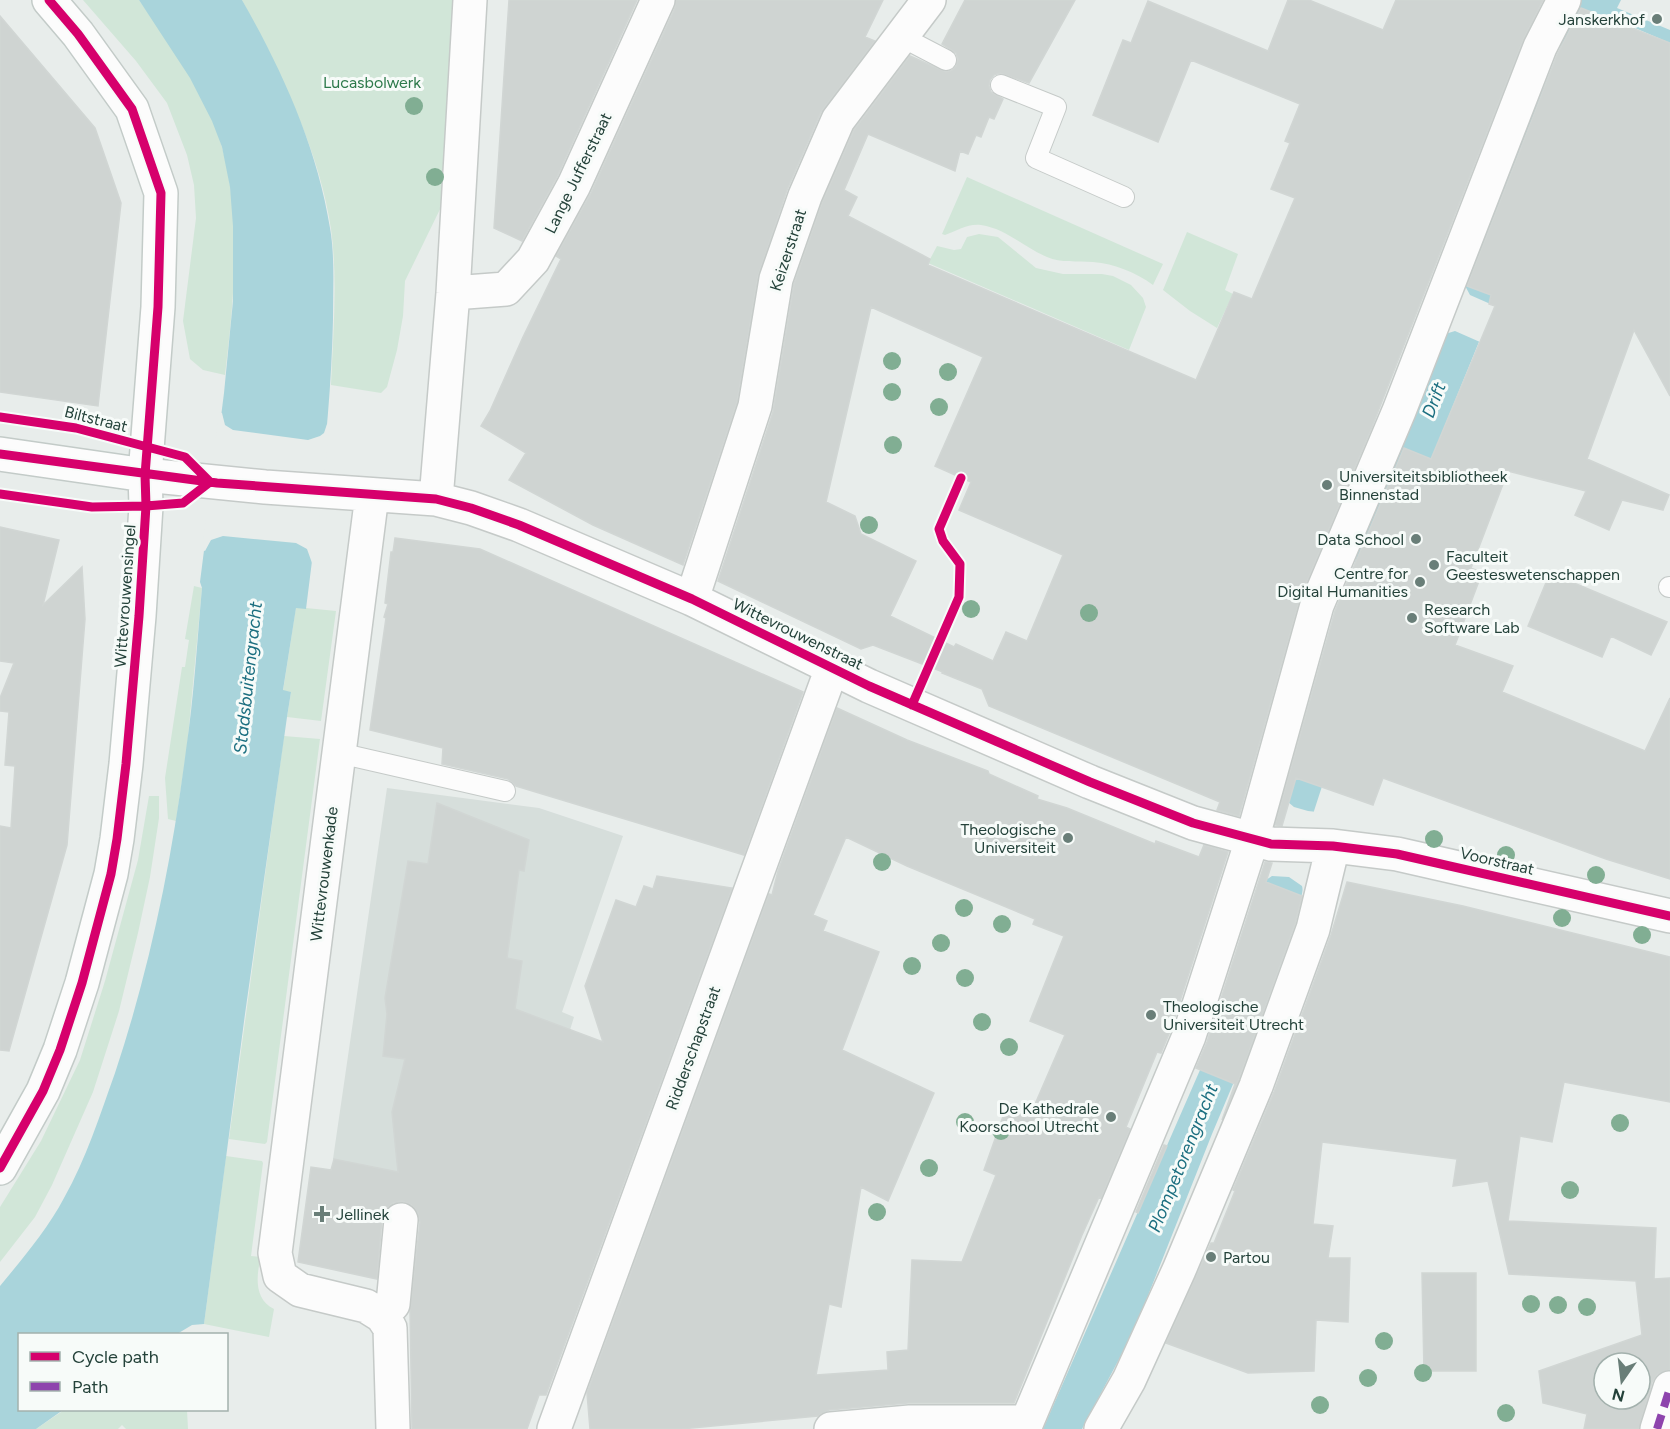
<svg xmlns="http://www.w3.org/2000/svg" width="1670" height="1429" font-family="Figtree,sans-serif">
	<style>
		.built { fill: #d6dedb }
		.green { fill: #d1e6d8 }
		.water { fill: #a9d4db }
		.pier { fill: #e8edeb }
		.building { fill: #cfd4d2; stroke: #d1d6d4; stroke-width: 1.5; fill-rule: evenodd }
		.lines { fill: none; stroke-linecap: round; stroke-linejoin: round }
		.lane-casing { stroke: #c5cac8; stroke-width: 22 }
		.street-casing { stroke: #c5cac8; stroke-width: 36 }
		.secondary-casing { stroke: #c3cbc8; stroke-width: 36 }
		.lane { stroke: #fcfcfc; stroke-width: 20 }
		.street { stroke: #fcfcfc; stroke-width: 33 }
		.secondary { stroke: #fcfcfc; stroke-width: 33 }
		.quiet { stroke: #8e44ad; stroke-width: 8; stroke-dasharray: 15 8; stroke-linecap: butt }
		.cycleway-casing { stroke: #f7fbf9; stroke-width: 13 }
		.cycleway { stroke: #d6006c; stroke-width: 9 }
		.tree { fill: #81ae93 }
		.poi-dot { fill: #697e78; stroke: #f7fbf9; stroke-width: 2 }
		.labels { text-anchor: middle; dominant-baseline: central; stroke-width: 6; stroke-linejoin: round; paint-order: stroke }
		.poi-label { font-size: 16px; fill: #24423a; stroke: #f7fbf9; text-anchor: start }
		.park-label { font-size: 16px; fill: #2d7a4b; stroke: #f7fbf9 }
		.street-label { font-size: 16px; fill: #24423a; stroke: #f7fbf9 }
		.water-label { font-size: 18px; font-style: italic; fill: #1c6f80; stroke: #f7fbf9 }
	</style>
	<rect width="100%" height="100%" fill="#e8edeb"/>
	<path class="built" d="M387,788l152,20 84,28 -61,176 12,5 -4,13 -159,145 -78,-16z"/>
	<path class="green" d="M83,0h56c31,43 69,96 83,147 20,73 12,153 3,228l-22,-5 -13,-11 -7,-38 13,-103 -2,-33 -7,-30 -20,-52 -31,-42z
		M242,0h218l-16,201 -39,80 -2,35 -6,34 -10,37 -6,6 -50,-8c2,-51 7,-105 0,-156 -12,-82 -52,-156 -89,-229z
		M967,177l196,87 -10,21c-18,-13 -38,-21 -60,-23 -16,-1 -32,1 -46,-5 -24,-10 -40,-28 -66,-32 -12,-2 -25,6 -36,10l-3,-1z
		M1187,232l51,22 -13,36 8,4 -16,34 -27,-17 -27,-21z
		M979,234l19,3 38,31 27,6h39l11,2 18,9 12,13 3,9 -17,43 -201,-87 9,-17 17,4 7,-1 6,-12z
		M194,586l8,2 -15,160 -11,73 -8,-2 -3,-41 17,-111h3l4,-27 -4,-1z
		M296,607l40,4 -15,110 -34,-4 4,-25 -8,-1z
		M284,736l36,3 -53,403 -2,2 -36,-5z
		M149,796h10v22l-9,59 -12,56 -19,78 -26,81 -41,93 -17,32 -35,45v-55l41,-66 39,-81 25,-79 33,-121z
		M226,1156l36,5 1,2 -12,93 10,1c-5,19 -7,42 13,52l-5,28 -65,-13z
		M64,1410h123l1,19h-62l-4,-4 -4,4h-82z"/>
	<path class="water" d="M139,0h103c40,70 75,147 88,228 5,29 3,61 3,91 -2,97 -15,194 -27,290l-10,-1 -13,82 8,2 -4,25 -42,297 -41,310 -12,1 -15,9h-157v76h43l-27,19h-36v-143c23,-28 47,-56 64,-88 22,-39 36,-83 51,-125 35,-105 57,-213 71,-323 8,-53 11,-108 16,-162l-2,-6 24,-189 9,-92v-75l-3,-39 -8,-40 -10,-26 -22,-43z
		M1580,0h41l-4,8 53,22v13l-35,-15 -141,277 -53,130 -29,74 -98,302 -12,83 -21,58 -21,68 -48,114 -78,197 -52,98h-39l157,-359 44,-122 119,-413 37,-83 90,-235z"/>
	<path class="pier" d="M1463,282l7,13 25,11 -15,36 -25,-11 -13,4z
		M219,412l3,1 3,12 8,5 75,10 12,-4 4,-3 3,-9h3l-16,140 -2,-1 -5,-14 -11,-6 -73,-7 -12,4 -6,11 -3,-1z
		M1284,794l4,8 6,5 14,4 9,1 -13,83 -2,-9 -13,-9 -17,-1 -9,6z"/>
	<path class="building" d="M509,0h128l-80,177 -35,64 -28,-13z
		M676,0h207l-18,37 10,4 -54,71 -34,78 -29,86 -21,126 -54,163 -90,-40 -84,-45 17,-27 -45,-27 9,-15 33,-74 38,-78 -5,-3 35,-63 84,-185z
		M965,0h110l-46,83 -29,-10 -6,2 -4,5 -1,6 2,6 12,7 -9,20 -5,-2 -8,20 -5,-2 -8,19 -8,-3 -5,20 -87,-37 -24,56 13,7 -9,19 82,43 -2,6 268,115 38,-88 18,7 43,-101 -24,-9 19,-46 -5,-2 15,-37 -109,-44 -33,82 -65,-27 30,-75 8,3 17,-42 120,50 20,-51h21l74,30 13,-30h147l-20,40 -151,387 -72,171 -61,218 -22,-6 3,-8 -231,-96 -7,-17 -40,-16 1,-1 -70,-27 -12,4 -143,-68 55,-169 21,-128 28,-81 32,-73 56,-74 36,16 6,-2 4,-4 2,-7 -2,-6 -14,-9zM871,307l112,50 -48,109 36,16 -12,28 104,45 -36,86 -21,-9 -13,29 -37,-17 -2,3 -64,-31 26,-55 -55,-27 -6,-18 -29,-14z
		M1581,8l89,35v353l-36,-66 -47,129 82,36 -6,15 -41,-10 -13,30 -34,-15 11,-24 -78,-20 -37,97 11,5 -27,72 58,21 -11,26 143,59 25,-53v181l-64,-20 -223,-81 -10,27 -77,-27 -14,48 -7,-1 60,-214 69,-163 27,11 64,-153 -6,-2 2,-9 -24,-9 90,-231z
		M0,16l95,112 26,75 -23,203 -98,-14z
		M0,527l59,13 -16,65 39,-38 3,52 -18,226 -58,206 -9,-1v-224l11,2 4,-62 -10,-1 4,-53 -9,-1v-13l14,-35 -14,-2z
		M395,538l85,11 323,143 -59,163 -228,-69 -8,-7 -66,-15 1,-16 -73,-18 16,-112 -2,-1 4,-13 -3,-1 6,-51h2z
		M1550,573l117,49 -16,33 -40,-19 -9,21 -74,-31z
		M837,708l70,32 81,31 1,3 49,22 -1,3 30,9 88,36 1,-3 43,16 5,-12 24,7 -57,177 -10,24 -4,-1 -31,75 4,2 -29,69 -2,-1 -17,38 -68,168h-106l-79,7 -11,6 -137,13h-91l-3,-36 182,-499 3,1 6,-24zM846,837l61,29 128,53 -2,5 31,12 -34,85 35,14 -36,83 -23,-10 -22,62 12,5 -34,87 -50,-2 -4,90 -21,2 1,18 -72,5 13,-71 12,3 20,-120 27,14 46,-108 -92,-43 37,-98 -56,-21 4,-10 -14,-6z
		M437,803l92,37 -5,31 -5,-1 -12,88 15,3 -7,48 88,33 -18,-56 31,-86 20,7 8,-21 9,3 4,-13 75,12 -186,507h-7l-12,34h-115l-2,-119 10,-88 -2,-9 -6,-8 -10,-4 -9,2 -8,7 -3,8 -5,61 -79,-17 13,-95 20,3 3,-11 64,13 -6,-60 13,-53 -22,-3 4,-42 -2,-16 23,-137 20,3z
		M1265,862l7,1 -6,19 36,14 -7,28 -56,155 -17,41 13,-36 -39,-16 11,-26z
		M1347,882l116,24 207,51v145l-106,-20 -12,60 -32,-6 -12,85 148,7 -2,51 16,-1v92l-12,4 -6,8 -13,47h-55l3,-15 -44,-11 -4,-32 103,-36 -6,-54 -127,-7 -21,-93 -35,5 4,-27 -135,-17 -9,82 20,2 -5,32h22l-2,64 -32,-2 -2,51 -66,2 -82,-30 45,-100h3l21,-52 -2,-1 41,-98 57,-157zM1604,1363h36v36h-36z
		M1164,1145l3,1 -29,67 -2,-1z
		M1422,1273h54v98h-52z"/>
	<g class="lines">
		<g class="lane-casing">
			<path id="lane" d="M900,36l46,24
				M1001,85l55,22 -20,51 88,39
				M1669,587h1
				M339,753l166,38"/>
		</g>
		<g class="street-casing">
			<path id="street" d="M453,293l53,-4 27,-29 41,-75 84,-185
				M145,475l120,12 171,12 35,9 48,17 173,74 177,87 221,96 103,41 78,21 62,2 64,8 273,62
				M372,495l-97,758 5,23 20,14 66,16 16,10 8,12 3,101
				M436,499l17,-206 17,-293
				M692,599l63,-193 21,-127 29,-83 33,-76 91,-120
				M382,1316l11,-12 8,-84
				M554,1429l278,-761
				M831,1429l79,-7h117
				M1024,1429l165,-393 63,-196 65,-235 82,-194 141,-364 24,-47
				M1101,1429l28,-49 50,-110 77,-184 57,-157 20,-83
				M1657,1429l13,-41"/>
		</g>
		<g class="secondary-casing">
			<path id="secondary" d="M0,454l145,21
				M0,1168l43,-77 17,-41 22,-67 29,-109 6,-35 9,-75 13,-148 7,-110 -1,-31 13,-168 3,-114 -29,-84 -54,-75 -29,-34"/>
		</g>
		<use href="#lane" class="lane"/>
		<use href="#street" class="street"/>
		<use href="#secondary" class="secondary"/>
		<path class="quiet" d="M1657,1429l13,-41"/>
		<g class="cycleway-casing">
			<path id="cycleway" d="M0,417l76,11 109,29 25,25
				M0,454l217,29 219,16 35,9 48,17 173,74 177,87 221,96 103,41 78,21 62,2 64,8 273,62
				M0,494l92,13 54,-1 37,-3 27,-21
				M912,705l47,-108 1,-33 -17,-23 -4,-12 22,-51
				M0,1168l43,-77 17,-41 22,-67 29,-109 6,-35 9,-75 13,-148 7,-110 -1,-31 13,-168 3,-114 -29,-84 -54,-75 -29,-34"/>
		</g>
		<use href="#cycleway" class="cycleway"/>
	</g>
	<g class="tree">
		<circle cx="414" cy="106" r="9"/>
		<circle cx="435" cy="177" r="9"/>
		<circle cx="892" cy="361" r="9"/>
		<circle cx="948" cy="372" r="9"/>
		<circle cx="892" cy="392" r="9"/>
		<circle cx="939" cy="407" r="9"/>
		<circle cx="893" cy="445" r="9"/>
		<circle cx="869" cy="525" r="9"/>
		<circle cx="971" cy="609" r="9"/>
		<circle cx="1089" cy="613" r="9"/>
		<circle cx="1434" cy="839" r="9"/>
		<circle cx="1506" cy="855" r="9"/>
		<circle cx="882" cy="862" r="9"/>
		<circle cx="1596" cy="875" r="9"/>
		<circle cx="964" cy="908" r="9"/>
		<circle cx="1562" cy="918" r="9"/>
		<circle cx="1002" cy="924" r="9"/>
		<circle cx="1642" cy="935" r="9"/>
		<circle cx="941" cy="943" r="9"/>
		<circle cx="912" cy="966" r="9"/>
		<circle cx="965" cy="978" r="9"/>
		<circle cx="982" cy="1022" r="9"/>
		<circle cx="1009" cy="1047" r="9"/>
		<circle cx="965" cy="1122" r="9"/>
		<circle cx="1620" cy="1123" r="9"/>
		<circle cx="1001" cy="1131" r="9"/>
		<circle cx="929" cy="1168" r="9"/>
		<circle cx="1570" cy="1190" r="9"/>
		<circle cx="877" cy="1212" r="9"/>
		<circle cx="1531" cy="1304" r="9"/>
		<circle cx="1558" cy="1305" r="9"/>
		<circle cx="1587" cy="1307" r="9"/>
		<circle cx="1384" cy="1341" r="9"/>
		<circle cx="1423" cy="1373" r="9"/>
		<circle cx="1368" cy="1378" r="9"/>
		<circle cx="1320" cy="1405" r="9"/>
		<circle cx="1506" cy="1413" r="9"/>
	</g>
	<g class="poi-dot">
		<circle cx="1657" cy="19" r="6"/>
		<circle cx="1327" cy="485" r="6"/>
		<circle cx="1416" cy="539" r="6"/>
		<circle cx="1434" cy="565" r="6"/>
		<circle cx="1420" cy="582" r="6"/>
		<circle cx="1412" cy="618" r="6"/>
		<circle cx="1068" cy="838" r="6"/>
		<circle cx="1151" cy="1015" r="6"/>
		<circle cx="1111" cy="1117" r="6"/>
		<path d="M319 1205h6v6h6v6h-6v6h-6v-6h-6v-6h6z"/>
		<circle cx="1211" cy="1257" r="6"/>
	</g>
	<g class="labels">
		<g class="poi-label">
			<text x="1645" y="19" text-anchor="end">Janskerkhof</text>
			<text x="1339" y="476">Universiteitsbibliotheek<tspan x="1339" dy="18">Binnenstad</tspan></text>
			<text x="1404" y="539" text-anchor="end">Data School</text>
			<text x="1446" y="556">Faculteit<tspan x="1446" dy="18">Geesteswetenschappen</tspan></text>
			<text x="1408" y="573" text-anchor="end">Centre for<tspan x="1408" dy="18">Digital Humanities</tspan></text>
			<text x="1424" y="609">Research<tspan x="1424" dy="18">Software Lab</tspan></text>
			<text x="1056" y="829" text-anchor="end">Theologische<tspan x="1056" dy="18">Universiteit</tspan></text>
			<text x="1163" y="1006">Theologische<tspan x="1163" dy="18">Universiteit Utrecht</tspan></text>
			<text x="1099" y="1108" text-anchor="end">De Kathedrale<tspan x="1099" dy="18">Koorschool Utrecht</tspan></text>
			<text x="336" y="1214">Jellinek</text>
			<text x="1223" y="1257">Partou</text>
		</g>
		<g class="park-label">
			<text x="372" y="82">Lucasbolwerk</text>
		</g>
		<g class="street-label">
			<text transform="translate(578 173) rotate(-64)">Lange Jufferstraat</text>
			<text transform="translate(788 250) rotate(-72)">Keizerstraat</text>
			<text transform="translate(96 419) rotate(14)">Biltstraat</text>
			<text transform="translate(125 596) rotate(-86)">Wittevrouwensingel</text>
			<text transform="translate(798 634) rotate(26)">Wittevrouwenstraat</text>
			<text transform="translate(1497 861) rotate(13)">Voorstraat</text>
			<text transform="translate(324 874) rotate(-83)">Wittevrouwenkade</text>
			<text transform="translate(693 1048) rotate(-70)">Ridderschapstraat</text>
		</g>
		<g class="water-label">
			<text transform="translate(1434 400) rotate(-69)">Drift</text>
			<text transform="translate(248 678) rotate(-84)">Stadsbuitengracht</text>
			<text transform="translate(1183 1158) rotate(-68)">Plompetorengracht</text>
		</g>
	</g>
	<rect x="18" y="1333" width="210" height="78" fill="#f7fbf9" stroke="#a3b1ad" stroke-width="1.5"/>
	<rect x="30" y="1352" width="30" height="9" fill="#d6006c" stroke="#a3b1ad" stroke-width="1.5"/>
	<text x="72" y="1363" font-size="18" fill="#24423a">Cycle path</text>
	<rect x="30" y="1382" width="30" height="9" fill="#8e44ad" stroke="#a3b1ad" stroke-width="1.5"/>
	<text x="72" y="1393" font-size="18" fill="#24423a">Path</text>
	<g transform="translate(1622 1381) rotate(194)"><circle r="28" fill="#f7fbf9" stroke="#a3b1ad" stroke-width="1.5"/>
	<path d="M0-4.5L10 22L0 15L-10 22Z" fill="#697e78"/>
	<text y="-9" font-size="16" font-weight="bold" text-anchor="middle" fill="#24423a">N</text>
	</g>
</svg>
